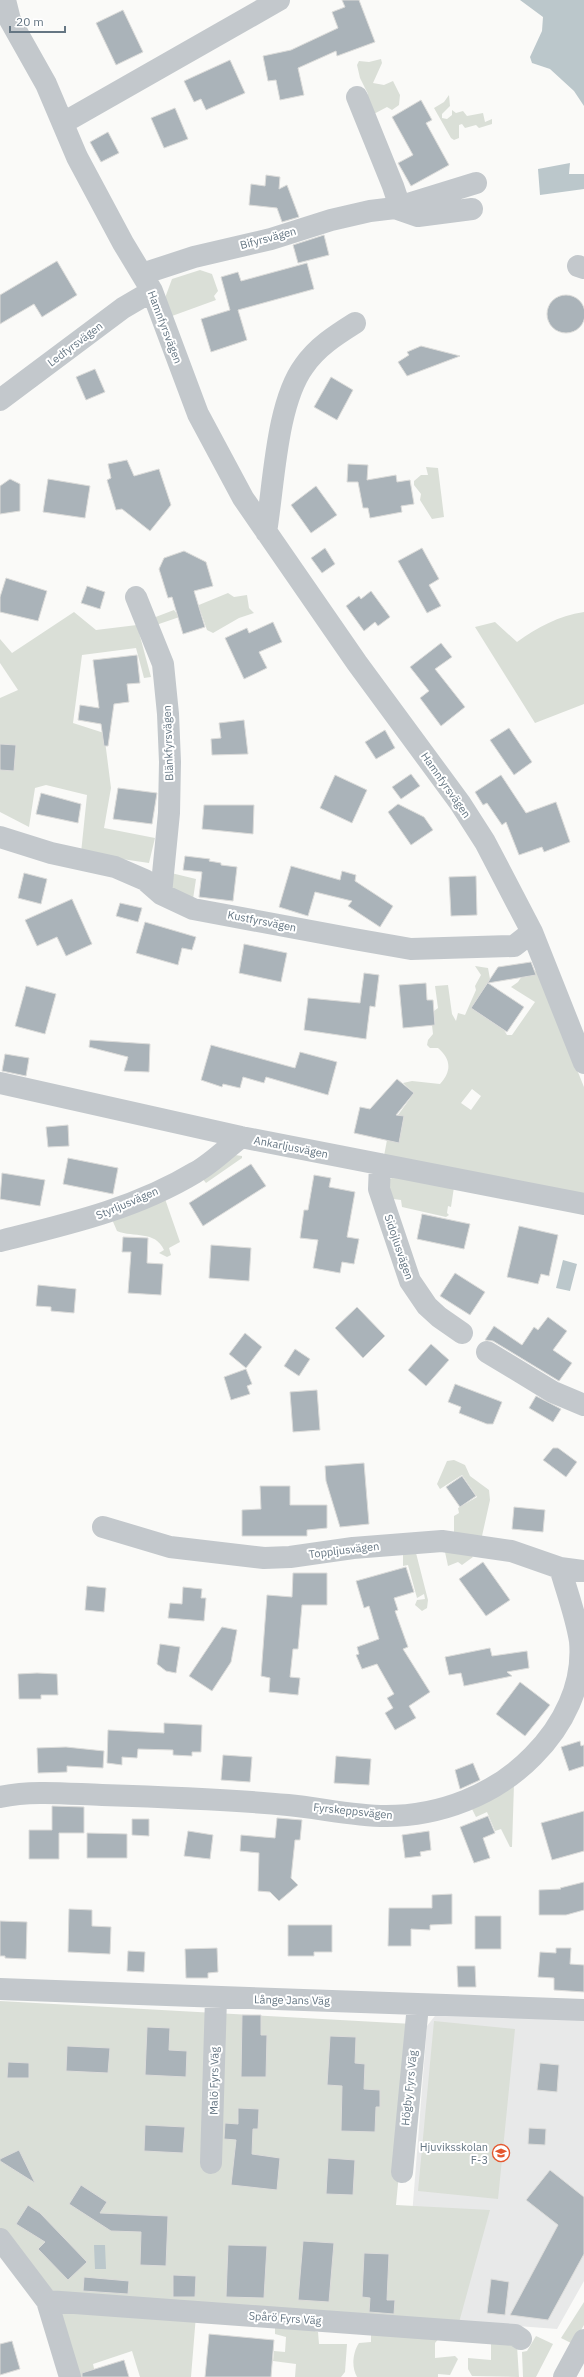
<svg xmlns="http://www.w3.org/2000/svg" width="584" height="2377" font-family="'IBM Plex Sans',sans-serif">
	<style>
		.built { fill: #e8e9e9 }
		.green { fill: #dadfd7; fill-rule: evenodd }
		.water { fill: #bbc7cb }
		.building { fill: #aab3b9; stroke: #dcdcda }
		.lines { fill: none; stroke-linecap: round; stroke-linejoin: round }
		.minor { stroke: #c3c8cc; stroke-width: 22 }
		.labels { text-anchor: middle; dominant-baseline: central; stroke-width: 4; stroke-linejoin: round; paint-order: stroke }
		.street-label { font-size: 11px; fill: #657683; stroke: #fff }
		.poi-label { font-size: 11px; fill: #657683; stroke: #fff; text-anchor: end }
	</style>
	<rect width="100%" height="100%" fill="#fafaf8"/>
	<path class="built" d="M438,2012l146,5v264l-27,48 -153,-12 23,-291z"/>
	<path class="green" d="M381,59l1,4 -9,20 11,2 9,-4 7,14 -1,10 -7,5 -5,-3 -17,9 -6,-9 4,-13 -8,-16 -3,-13 2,-4 10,1z
		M449,95l1,11 -8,8v4l5,1 5,-4v-5l4,3 7,-2 4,5 16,-3 2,9 7,-3v5l-13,4 -3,-3 -11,3 -3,-4 -3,1v13l-5,2 -3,-2 -17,-30 10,-6z
		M200,270l12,4 6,17 -4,5 2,4 -44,16 -7,-18 7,-19z
		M426,467l12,1 6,49 -12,2 -12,-19 1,-6 -7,-9v-4l7,-6h7z
		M228,593l6,4 13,-2 2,13 5,5 -15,5 -26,15 -6,-3 -7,-20 -44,15 -3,-7 21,-8 3,4z
		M74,612l22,18 41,-5 14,52 -7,1 -8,-30 -54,7 -9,68 31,10 7,55 -7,40 51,10 -6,25 -68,-10 6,-58 -41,-10 -11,3 -6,39 -29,-15v-114l18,-8 -18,-27v-24l12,14z
		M584,612v92l-49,19 -60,-96 20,-5 22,20c21,-15 41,-26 67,-30z
		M167,872l29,7 -3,20 68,14 -1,4 -79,-17 -9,-10z
		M475,966l13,2 2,11 -19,29 33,22 3,5h5l23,-33 -24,-15 7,-5 4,-6 15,-6 47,117v111l-200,-42 3,-16 12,2 5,-25 -6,-2 16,-22 -11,-10 9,-2 28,3c12,-13 11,-25 -2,-36h-8l-3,-3 1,-5 5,-6 -1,-9 3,-1 -1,-13 4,-3 -3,-22 13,-1 4,29 4,7 2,-8 7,2 11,-25 -1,-4 6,-11zM472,1089l9,7 -10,14 -10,-7z
		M235,1155l7,1v2l-36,25 -5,-6z
		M394,1177l60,10 -3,20 -3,-1 -1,7 2,2 -3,2 -44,-10 -1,-7 -15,-2 4,-19z
		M164,1196l16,46 -11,6 2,7 -4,2 -8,-4 5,-3c-9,-20 -30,-12 -47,-19l-6,-14z
		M454,1460l11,5 5,11 19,14 1,10 -8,36 -28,-2v-18l5,-3 -1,-5 19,-11 -15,-22 -22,14 -3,-5 10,-23z
		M445,1552l25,2 3,3 -11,8 -4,-3 -10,4z
		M416,1553l12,47 -1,8 -5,3 -7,-6 2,-5 8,-1 -1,-5 -7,4 -9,-33 -5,1v-12z
		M514,1784l-2,63h-2l-9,-18 -6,2 -8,-19 -11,5 -6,-12z
		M0,2001l413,23 -17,181 94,5 -32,116 -404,-34 -54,-60z
		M434,2021l81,8 -17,170 -80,-8z
		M584,2302v23l-11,19 -12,-6z
		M62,2310l134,5 -5,62h-51l-8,-26 -39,13 3,13h-20l-16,-63z
		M275,2320l43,12 1,12h28l-2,28 -4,5h-46l1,-13 -23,-3 1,-10 11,1 1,-15 -11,-3z
		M371,2332l69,5 -5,6v15l20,-2 3,3 -8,16 -12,-1v3h-81c-6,-10 -4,-25 2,-34l12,-1z
		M536,2336l17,8 -17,33h-13l-1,-25 5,-1z
		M491,2339l26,7 2,31 -47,-1 -4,-7v-11l23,2z"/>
	<path class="water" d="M520,0h64v106l-10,-15 -24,-22 -18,-6 -2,-6 12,-26 1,-14z
		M570,163l-1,11h15v15l-44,6 -2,-26z
		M563,1260l14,4 -7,27 -14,-3z
		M94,2245h11l1,24h-11z"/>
	<path class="building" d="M342,0h17l16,42 -38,14 -1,-5 -38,17 6,27 -24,5 -4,-20 -8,1 -5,-25 28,-6 47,-22 -6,-16 13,-5z
		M123,10l20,42 -27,13 -20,-42z
		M230,60l15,33 -39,17 -5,-11 -7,3 -10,-21z
		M421,100l11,20 -6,3 23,42 -38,21 -13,-23 15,-8 -21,-38z
		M175,108l13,31 -24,9 -13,-30z
		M108,132l11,21 -18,9 -11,-20z
		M266,175l14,2 -1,12 8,-4 12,32 -17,5 -5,-14 -28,-3 2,-21 14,2z
		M324,235l5,20 -31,8 -5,-18z
		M57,261l20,34 -35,22 -8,-13 -34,20v-29z
		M307,263l7,26 -76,21 9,30 -36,12 -10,-33 29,-9 -9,-33 17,-5 3,9z
		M547 314a19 19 0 1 1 38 0a19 19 0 1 1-38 0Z
		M421,346l39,10 -53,20 -9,-14 11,-7 -2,-3z
		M95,369l10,23 -19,8 -10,-23z
		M331,377l22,13 -16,30 -23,-13z
		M127,460l7,16 25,-7 12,36 -21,26 -28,-22 -6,1 -9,-30 4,-2 -3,-14z
		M348,464l20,1 -1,15 29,-5 1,7 13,-2 4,24 -13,2 1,6 -32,6 -2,-10h-5l-5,-26h-11z
		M10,479l10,5v27l-20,3v-28z
		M48,479l42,7 -5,32 -42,-6z
		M316,486l21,29 -26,18 -20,-28z
		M325,548l10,16 -13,9 -11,-15z
		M422,548l17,31 -10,6 12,21 -14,7 -29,-52z
		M184,551l22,11 7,24 -19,5 11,36 -22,7 -11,-37 -4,1 -9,-29 5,-11z
		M6,578l41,13 -9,30 -38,-9v-15z
		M87,586l18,6 -5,17 -19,-6z
		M371,591l19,26 -12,9 -3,-4 -11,9 -18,-25 13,-10 2,3z
		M273,622l9,20 -23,10 8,16 -23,11 -19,-41 22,-10 2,5z
		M441,643l11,14 -17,12 30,38 -24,19 -21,-28 9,-7 -19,-24z
		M137,655l3,28 -13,1 2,18 -15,2 -6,42h-4l-3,-22 -23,-4 2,-15 19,3 -6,-48z
		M244,720l4,34 -36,1 -1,-16 10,-1 -2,-15z
		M509,728l23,34 -18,13 -24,-35z
		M385,730l10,18 -19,11 -11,-17z
		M0,744l16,1 -2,26 -14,-1z
		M411,774l9,12 -19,13 -9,-12z
		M335,775l32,15 -15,33 -32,-15z
		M501,775l25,38 30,-11 14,40 -26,10 -2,-5 -23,8 -13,-33 -4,3 -15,-22 -4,2 -8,-13z
		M118,788l39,5 -5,31 -39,-5z
		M41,793l40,11 -3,19 -42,-9z
		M398,804l26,13 9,13 -22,15 -23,-33z
		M204,805h50l-1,29 -51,-5z
		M185,856l25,3 -1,2 12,2v2l16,2 -4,34 -34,-4 3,-25 -19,-2z
		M291,866l49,14 2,-9 14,4 -1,6 38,25 -13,21 -32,-21 4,-5 -37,-9 -7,24 -29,-9z
		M24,873l23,6 -6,25 -23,-6z
		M476,876l1,39 -26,1 -2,-39z
		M72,899l20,45 -26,12 -9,-19 -20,9 -12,-26z
		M120,903l22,5 -4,14 -22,-6z
		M145,922l51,15 -4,13 -10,-2 -4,17 -42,-12z
		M244,944l43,9 -6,29 -42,-9z
		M531,962l5,13 -48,8 36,24 -17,25 -36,-24 27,-41z
		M364,973l15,2 -4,32 -5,-1 -4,33 -62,-9 4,-32 52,5z
		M426,983l1,17h6l2,25 -32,3 -4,-43z
		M26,986l30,8 -11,40 -30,-8z
		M90,1040l60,4 -1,28 -25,-1 4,-14 -39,-10z
		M211,1045l84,23 5,-16 37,10 -9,33 -62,-18 -2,6 -21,-6 -3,11 -17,-4 -1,3 -21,-7z
		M5,1054l24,4 -3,18 -24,-5z
		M397,1079l17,14 -18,22 8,1 -5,27 -45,-10 6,-26 10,2z
		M68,1125l1,21 -21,1 -2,-20z
		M68,1158l50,10 -5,26 -50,-10z
		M251,1164l15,22 -63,40 -14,-23z
		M2,1173l43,7 -5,26 -40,-7z
		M314,1175l17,3 -2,9 26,5 -8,45 12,2 -5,25 -12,-2 -2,11 -27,-5 5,-28 -18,-2 4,-28h4z
		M422,1214l48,10 -6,25 -47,-10z
		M519,1226l39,9 -9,41 -8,-2 -3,10 -31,-7z
		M123,1237l25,1 -1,25 16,1 -2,31 -33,-2 3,-41h-9z
		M211,1245l40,3 -2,33 -40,-3z
		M455,1273l30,19 -15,23 -30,-19z
		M38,1285l38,4 -2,24 -23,-2v-4l-15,-1z
		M357,1307l28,29 -22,22 -28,-30z
		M548,1317l19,14 -14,19 19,13 -13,18 -66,-40 -8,-1 9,-14 28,19 12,-18 4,3z
		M245,1333l17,14 -16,21 -17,-14z
		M431,1344l18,16 -23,26 -18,-16z
		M295,1349l15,10 -11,17 -15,-10z
		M246,1369l6,15 -5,2 3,8 -19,6 -7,-23z
		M455,1384l47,18 -9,22h-6l-28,-11 2,-6 -13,-5z
		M317,1390l3,40 -27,2 -3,-40z
		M536,1396l25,13 -8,13 -24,-14z
		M553,1448h5l19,14 -11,15 -23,-17z
		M364,1463l5,61 -29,3 -14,-46 -1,-15z
		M462,1476l14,20 -16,11 -14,-20z
		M260,1486h30v19h37v23l-20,2v6h-65v-26l19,-1z
		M514,1507l31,3 -2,22 -31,-3z
		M483,1562l27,38 -24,16 -27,-37z
		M406,1567l8,25 -20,6 4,12 -3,1 13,36 -5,2 27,43 -21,14 7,12 -21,12 -10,-17 8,-5 -6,-10 7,-4 -17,-30 -15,5 -6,-14 3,-1 -2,-7 22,-8 -10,-33 -5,2 -8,-27z
		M293,1573h34v32h-25l-4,44h-5l-3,28 10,1 -2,17 -29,-3 1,-14 -9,-2 6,-81 25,2z
		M87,1586l19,2 -2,24 -19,-2z
		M183,1587l19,2 -1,9h5l-2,23 -36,-3 2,-15 12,1z
		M222,1627l15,3 -6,32 -19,29 -23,-15z
		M160,1644l20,3 -4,26 -10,-2 -9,-7z
		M490,1648l2,8 35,-5 2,17 -22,4 5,4 -48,10 -3,-13 -12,2 -4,-18z
		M37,1673l20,1 1,21h-17v4h-22l-1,-25z
		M520,1682l30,23 -25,31 -29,-22z
		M164,1723l38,2 -1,27h-9v4l-19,-1v-5l-35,-1 -1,9 -15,-1v8l-15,-2 1,-33 56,3z
		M580,1741l1,5 3,-1v21l-15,5 -8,-24z
		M66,1747l38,4 -1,17 -36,-2v6l-29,1 -1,-25z
		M223,1755l29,2 -2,25 -29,-2z
		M336,1756l35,3 -2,26 -35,-2z
		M473,1763l7,17 -20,9 -5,-19z
		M52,1806l32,1v26h-25v26h-30v-29h23z
		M584,1811v40l-32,9 -11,-37z
		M488,1816l7,17 -12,5 7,20 -16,5 -14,-36z
		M277,1818l25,2 -2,20h-5l-4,38 7,7 -19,16 -9,-9 -12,-1 1,-38 -19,-2 1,-16 34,3z
		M132,1819h17v17l-17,-1z
		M188,1831l25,4 -3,24 -26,-3z
		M429,1831l2,19 -11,2 1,4 -16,2 -3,-23z
		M87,1833l40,1v24h-40z
		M584,1882v28l-18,5h-27v-25l22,-1 -1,-1z
		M452,1894v30l-22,1v5l-19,-1v17h-23l1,-38h43v-13z
		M69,1909l23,1v16l19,1 -1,27 -42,-2z
		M475,1916h26v33h-26z
		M0,1921l27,1 -1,37 -21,-1v-2h-5z
		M288,1925h44v27h-18v4h-26z
		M217,1948l1,24 -10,1v5h-22l-1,-29z
		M556,1948h15l-1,16 14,1v27l-30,-2v-12l-16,-1 2,-25 16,1z
		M128,1951l17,1 -1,20 -17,-1z
		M457,1966h18l1,21h-18z
		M242,2015h19v20h6l-1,42h-25z
		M147,2027l23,1 -1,22 18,1 -1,26 -41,-2z
		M330,2036l26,1 -1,26 10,1 -1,25 16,1v17h-4l-1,25 -34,-1 1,-45 -15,-1z
		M67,2046l43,2 -2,25 -42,-2z
		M8,2062l21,1v15h-22z
		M540,2063l19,2 -2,27 -20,-2z
		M238,2108l21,1 -1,20h-5l-1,25 28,4 -3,32 -46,-5 5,-45 -12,-1 1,-16 13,1z
		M145,2125l40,2 -2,26 -39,-2z
		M529,2128l17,1 -1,16 -17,-1z
		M19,2150l16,33 -35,-22v-2z
		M328,2158l27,2 -2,35 -27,-1z
		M550,2170l34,27v57l-36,66 -38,-5 48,-90 -32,-25z
		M81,2185l26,17 -7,11 68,3 -2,50 -26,-1 1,-33 -30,-1 -42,-27z
		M28,2205l12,8 47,49 -19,18 -30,-31 7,-7 -29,-18z
		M303,2241l31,2 -5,59 -31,-2z
		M228,2245l39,1 -3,52 -38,-1z
		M364,2253l25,1 -2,46h8l-1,14 -25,-2 1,-14 -8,-1z
		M173,2275l23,1 -1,21h-22z
		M84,2277l45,4 -1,13 -45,-3z
		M491,2279l18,3 -4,33 -18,-2z
		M209,2334l65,6 -3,37h-66z
		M12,2341l8,28 -20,6v-31z
		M124,2360l5,17h-47v-4z"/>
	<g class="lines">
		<path class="minor" d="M5,0l5,20 36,64 31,73 46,86 29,48 46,123 45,84 114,165 103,140 25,39 47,90 52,131
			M63,123l216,-123
			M395,208l81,-25
			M395,208l23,8 54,-7
			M578,266l6,2
			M142,274l52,-17 77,-18 60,-19 39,-9 25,-3 2,-10 -4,-12 -36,-89
			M0,400l123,-92 29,-17
			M266,532c8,-47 10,-128 38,-166 13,-19 32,-31 51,-43
			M136,597l27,67 5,50 2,48 -1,51 -8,81
			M0,837l51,16 64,14 30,13 16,14 32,15 161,30 57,10 103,-3 18,-14
			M0,1083l241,54 343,67
			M380,1164l-1,25 31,92 17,25 12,11 23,16
			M0,1241c68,-17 135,-32 196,-69 16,-9 31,-24 45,-35
			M487,1352l66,40 31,13
			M103,1527l67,20 94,11 26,-1 63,-9 89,-7 69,10 49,17 24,3
			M0,1797c33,-7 69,-3 102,-2 62,2 124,4 186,10 32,3 65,11 98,11 54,0 109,-21 147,-60 30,-30 51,-71 47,-115 -4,-25 -13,-49 -20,-73
			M0,1989l584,21
			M211,2163l5,-165
			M402,2172l16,-167
			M0,2239l47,62 23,76
			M47,2301l468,34 6,4
			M564,2377l20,-37"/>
	</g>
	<defs>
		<g id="school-ring" transform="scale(0.9)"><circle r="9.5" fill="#fff" stroke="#e4572e" stroke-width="1.5"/><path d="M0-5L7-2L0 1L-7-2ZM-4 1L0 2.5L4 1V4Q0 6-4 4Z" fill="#e4572e"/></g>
	</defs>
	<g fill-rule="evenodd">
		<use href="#school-ring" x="501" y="2153"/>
	</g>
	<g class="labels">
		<g class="street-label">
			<text transform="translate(268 238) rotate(-15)">Bifyrsvägen</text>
			<text transform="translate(165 327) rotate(69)">Hamnfyrsvägen</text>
			<text transform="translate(75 344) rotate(-37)">Ledfyrsvägen</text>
			<text transform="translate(168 743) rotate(-92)">Blänkfyrsvägen</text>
			<text transform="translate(446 785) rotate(55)">Hamnfyrsvägen</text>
			<text transform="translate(262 921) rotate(11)">Kustfyrsvägen</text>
			<text transform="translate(291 1147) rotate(11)">Ankarljusvägen</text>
			<text transform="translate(127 1203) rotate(-23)">Styrljusvägen</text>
			<text transform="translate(399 1247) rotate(71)">Sidojlusvägen</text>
			<text transform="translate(344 1550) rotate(-7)">Toppljusvägen</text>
			<text transform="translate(353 1811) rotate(6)">Fyrskeppsvägen</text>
			<text transform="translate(292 2000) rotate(1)">Långe Jans Väg</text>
			<text transform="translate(214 2081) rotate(-89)">Malö Fyrs Väg</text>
			<text transform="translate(409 2088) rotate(-84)">Högby Fyrs Väg</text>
			<text transform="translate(285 2318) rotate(4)">Spårö Fyrs Väg</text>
		</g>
		<g class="poi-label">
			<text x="488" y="2147">Hjuviksskolan<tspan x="488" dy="13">F-3</tspan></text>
		</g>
	</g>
	<path d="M10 26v6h55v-6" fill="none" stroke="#657683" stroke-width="2"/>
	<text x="16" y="26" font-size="12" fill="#657683" stroke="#ffffff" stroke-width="3" paint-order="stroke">20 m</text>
</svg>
